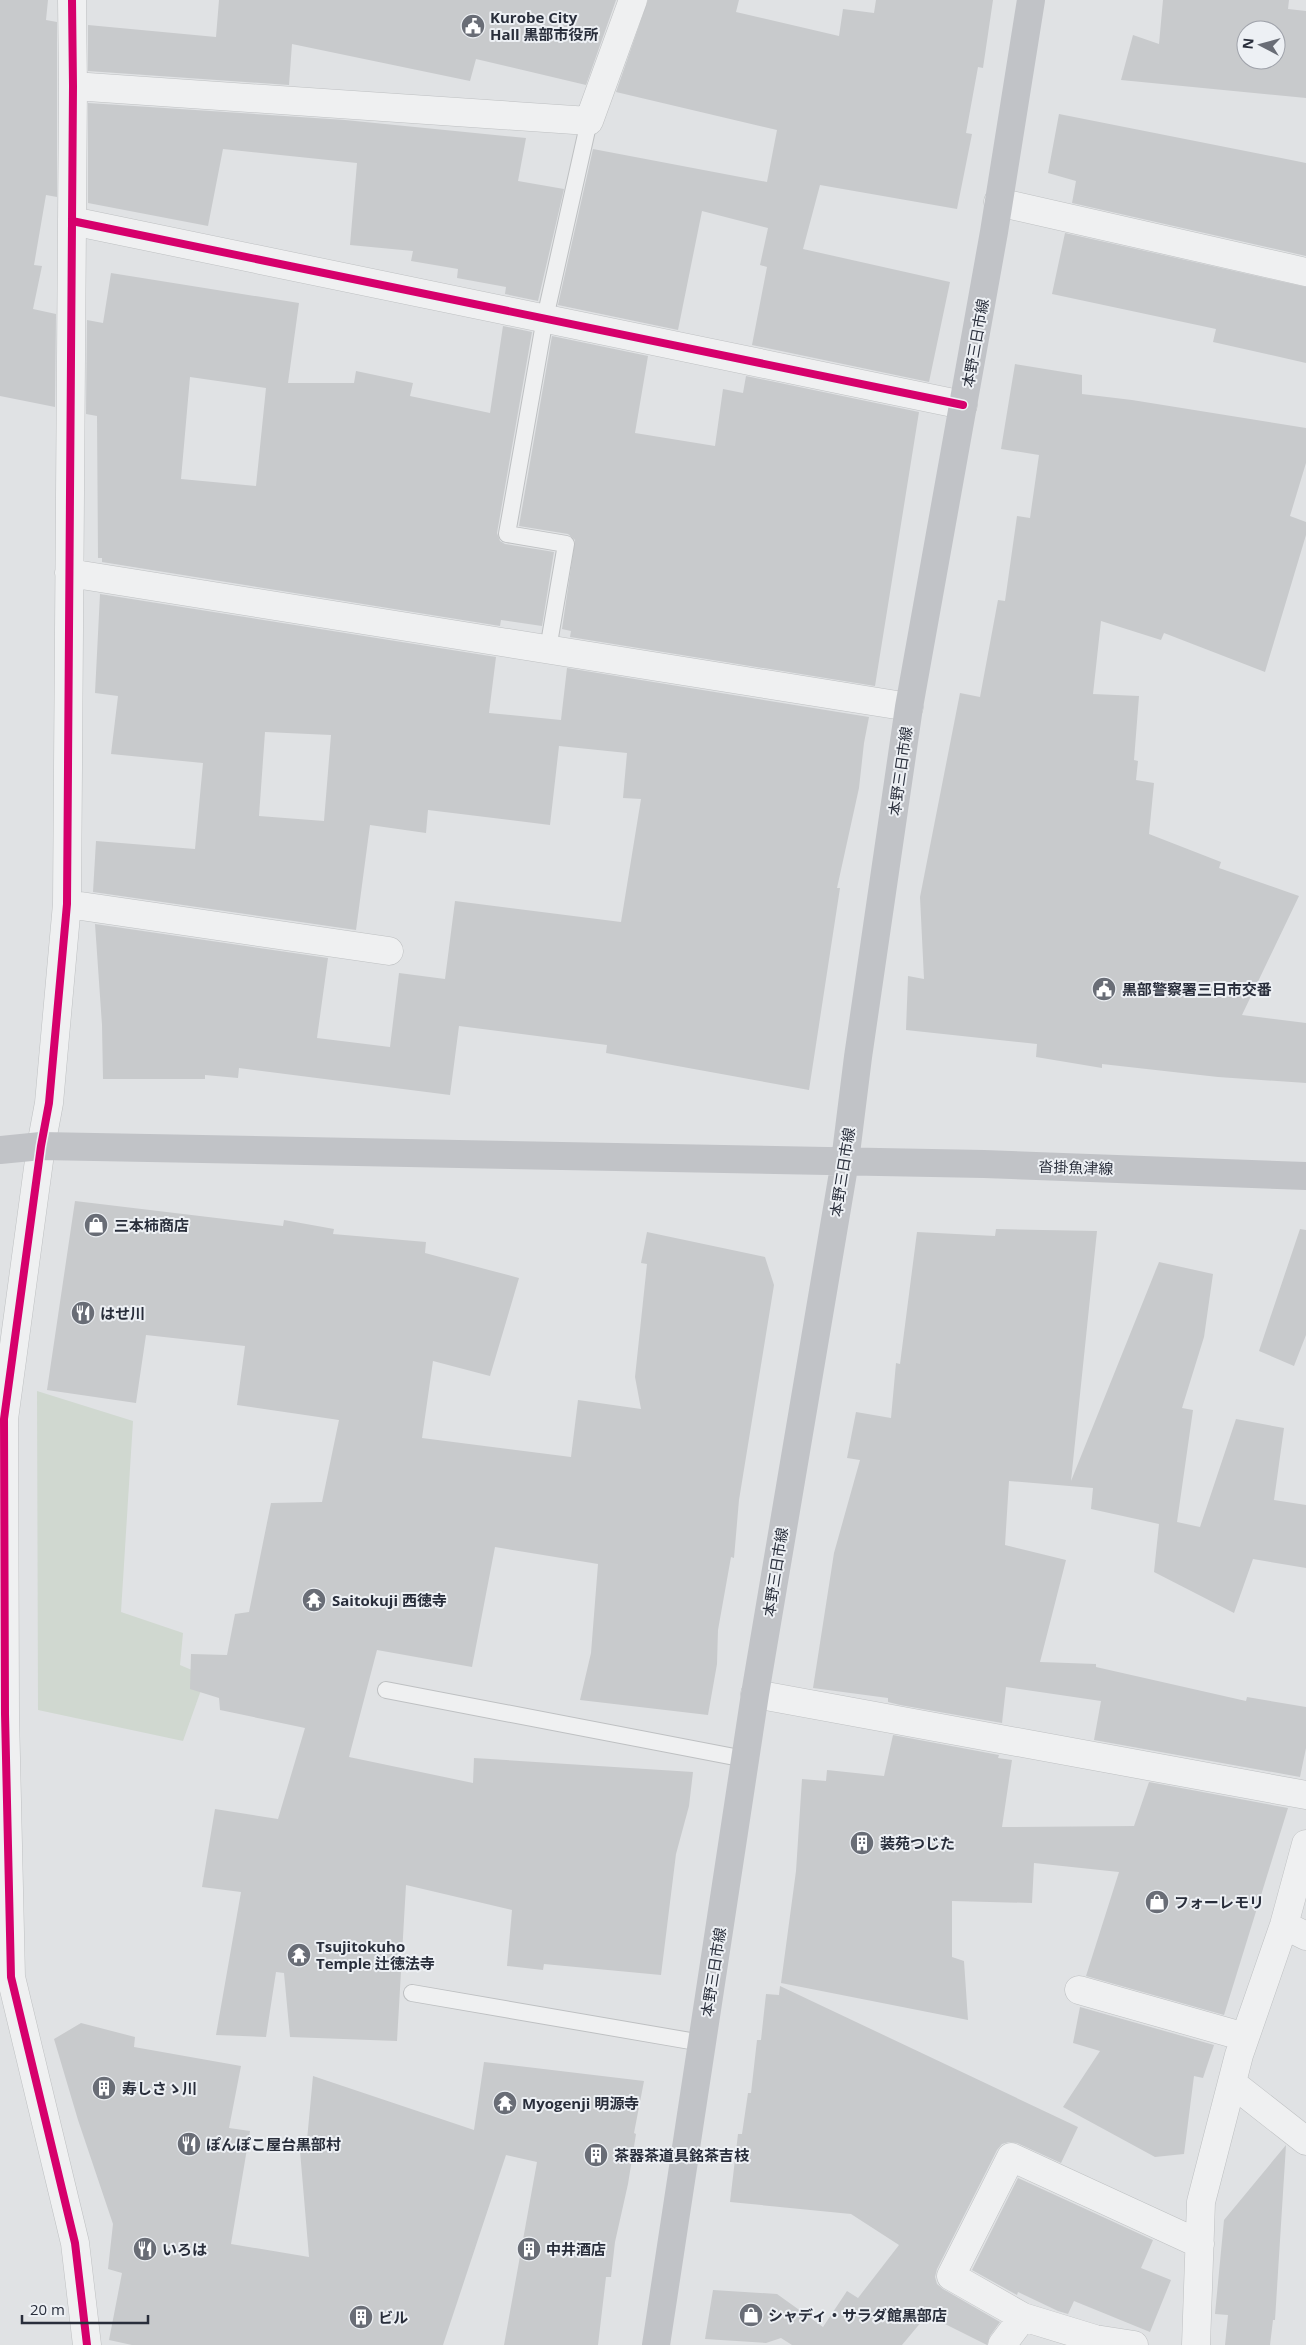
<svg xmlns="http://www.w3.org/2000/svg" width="1306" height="2345" font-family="'Open Sans','Noto Sans JP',sans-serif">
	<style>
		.green { fill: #d0d8d0 }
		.building { fill: #c8cacc; fill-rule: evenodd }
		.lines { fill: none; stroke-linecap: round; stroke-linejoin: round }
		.lane-casing { stroke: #bec0c2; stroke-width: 18 }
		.street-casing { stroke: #bec0c2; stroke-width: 29 }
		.lane { stroke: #eff0f1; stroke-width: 16 }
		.street { stroke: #eff0f1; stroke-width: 28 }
		.secondary { stroke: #c1c3c7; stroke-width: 28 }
		.cycleway-casing { stroke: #edf0f4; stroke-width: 11 }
		.cycleway { stroke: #d6006c; stroke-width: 8 }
		.labels { text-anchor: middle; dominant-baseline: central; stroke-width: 4; stroke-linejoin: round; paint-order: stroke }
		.poi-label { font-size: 15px; font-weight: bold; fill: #292e3b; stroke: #edf0f4; text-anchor: start }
		.street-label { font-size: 15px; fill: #292e3b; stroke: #edf0f4 }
	</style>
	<rect width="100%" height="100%" fill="#e0e2e4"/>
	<path class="green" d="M37,1391l96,30 -12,191 62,21 -3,32 26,11 -23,65 -145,-31z"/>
	<path class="building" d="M0,0h48l-2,20 11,2v175l-11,-2 -12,70 8,1 -9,43 23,5 -1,93 -55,-11z
		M219,0h397l-30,85 -110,-26 -6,22 -178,-37 -3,41 -201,-14v-46l128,12z
		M648,0h91l-3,12 103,24 4,-27 31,4 2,-13h117l-10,68 -5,-1 -12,66 6,1 -15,75 -137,-24 -17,64 147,33 -21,100 -177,-37 15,-78 -7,-2 8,-37 -66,-17 -24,119 -120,-25 35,-156 174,33 10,-52 -161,-38z
		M1163,0h126l-1,9 18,2v87l-185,-18 12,-45 26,9zM1246,30h30v30h-30z
		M88,103l257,17 181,18 -8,43 46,8 -26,112 -33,-7 1,-7 -49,-9 1,-9 -47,-8 2,-10 -63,-6 7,-82 -134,-14 -15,77 -120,-23z
		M1059,114l247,49v93l-234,-53 4,-22 -28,-8z
		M1065,233l241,54v76l-93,-21 3,-13 -164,-35z
		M111,273l188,30 -11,80h66l2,-12 57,12 -3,13 80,17 13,-87 29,6 -35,201 3,8 5,3 49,8 -12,74 -41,-6 -1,6 -398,-64v-4h-4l-1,-142 -11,-2 1,-94 16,3zM190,377l76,11 -10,98 -75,-7z
		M552,336l96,20 -13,77 80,13 8,-57 20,4 3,-17 173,36 -44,274 -305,-49 1,-6 -9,-2 13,-89 -7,-6 -49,-8z
		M1015,364l67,11v19l50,6 174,28v35l-16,53 16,6v13l-41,137 -101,-39 -3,7 -60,-19 -8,73 46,2 -5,64 4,1 -2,19 18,3 -5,51 72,28 -2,6 80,28 -57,119 64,8v60l-88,-6 -116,-13v4l-66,-11 1,-13 -131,-14 2,-54 16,3 -4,-82 40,-204 20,4 18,-97 7,1 12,-85 13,2 9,-63 -38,-6z
		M100,594l396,63 -7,56 72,7 6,-52 302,49 -5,26 -5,45 -22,100h3l-31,202 -203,-37 1,-8 -148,-19 -9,69 -211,-27 -1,10 -33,-3v4h-102l-1,-54 -7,-101 233,34 -11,80 73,9 9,-74 46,6 10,-78 166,21 20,-123 -18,-1 4,-45 -68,-7 -9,79 -122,-15 -2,23 -56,-8 -14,105 -263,-38 3,-51 99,8 8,-86 -92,-9 7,-58 -23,-3zM265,732l66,3 -7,86 -65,-5z
		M75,1201l208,25 1,-6 50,9 -1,5 93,8 -1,11 94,25 -29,98 -57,-15 -11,77 149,19 7,-57 63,9 -6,-32 12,-113 -6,-1 6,-31 118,25 9,28 -35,215 -5,58 -3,-1 -13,73 -1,34 -9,51 -128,-15 11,-47 7,-89 -103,-17 -23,120 -95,-17 -28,107 124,26 1,-25 219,14 -4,34 -13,48 -15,121 -117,-11 -1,6 -36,-4 5,-56 -106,-25 -9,156 -107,-4 -6,-64 -8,-1 -10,65 -50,-2 25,-143 -39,-5 13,-78 63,10 27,-91 -85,-18 -1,-12 -29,-9 1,-35 36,1 8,-41 14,-2 22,-109 51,-1 17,-82 -102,-15 8,-59 -99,-11 -10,68 -89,-13z
		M996,1229l101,2 -26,250 88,-219 54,12 -9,63 -22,71 11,2 -16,112 23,5 36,-108 48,9 -10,72 32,5v63l-53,-9 -19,54 -80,-41 5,-48 -68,-15 2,-21 -84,-7 -4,64 61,15 -26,102 56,2v3l150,34 1,-4 59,10v41l-6,29 -206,-37 7,-39 -95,-14 -4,36 -102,-18 -12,-3v-4l-75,-10 21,-135 26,-93 -13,-2 9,-46 35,6 5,-55 4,1 17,-132 78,4z
		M1300,1229l6,1v105l-12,31 -35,-15z
		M893,1735l106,20 -1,3 14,2 -10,67 132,-1 15,-44 139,26 -64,207 -138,-39 33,-104 -85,-9 -2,40 -80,-2v56l12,4 4,59 -187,-37 15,-112 6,-92 24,2 1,-11 57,6z
		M780,1986l298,141 -17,36 -44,-20 -8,-1 -7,2 -5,6 -60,119 -2,8 2,7 6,5 57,33 -10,14 -3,9 -60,-30 -25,30h-110l-11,-7 -15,5 -61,-4 8,-49 64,4 46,33 24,-36 11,7 41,-53 -48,-31 -121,-12 8,-68h4l6,-41h3l6,-53h4l5,-46 13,1z
		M1080,2007l134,38 -11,33 -9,-2 -10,78 -29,3 -92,-50 37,-56 -27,-8z
		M81,2023l54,14 -1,10 107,19 -12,62 21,3 -19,113 78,13 -10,-118 8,1 6,-64 161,54 10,-68 160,19 -10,52 2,1 -8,50 -13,58 -4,35h-5l-8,68h-94l33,-183 -31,-7 -63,190h-311l-23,-5 13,-67 -14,-4 5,-45 -35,-104 -24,-81z
		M1286,2145l-11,175h-2l-3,25h-45l3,-30 -13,-1 9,-94z
		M1018,2178l135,62 -12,28 30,12 -21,52 -76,-31 -6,13 -10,-3 -40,-19 -1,3 -45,-25z"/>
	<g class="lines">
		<g class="lane-casing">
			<path id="lane" d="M548,649l18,-105 -59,-10 38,-216 44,-197
				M386,1690l359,69
				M412,1993l290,50"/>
		</g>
		<g class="street-casing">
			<path id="street" d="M72,0l1,86 -6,818 -18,199 -8,43 -37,273 1,295 6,263 64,266 12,102
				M73,86l516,35 44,-121
				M998,202l308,70
				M72,221l891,184
				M69,573l840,134
				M67,904l322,47
				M755,1694l551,101
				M1284,1925l22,11
				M1079,1990l166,47
				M1232,2083l74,58
				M1023,2317l-72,-41 60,-119 189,87
				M1002,2345l21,-28 72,22 39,6
				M1196,2345l5,-143 38,-147 45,-130 22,-81"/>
		</g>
		<use href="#lane" class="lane"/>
		<use href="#street" class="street"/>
		<path class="secondary" d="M0,1150l41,-4 943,18 322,12
			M656,2345l99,-651 90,-533 13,-104 51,-350 85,-475 37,-232"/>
		<g class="cycleway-casing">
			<path id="cycleway" d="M72,0l1,86 -6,818 -18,199 -8,43 -37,273 1,295 6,263 64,266 12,102
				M72,221l891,184"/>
		</g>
		<use href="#cycleway" class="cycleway"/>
	</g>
	<defs>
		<g id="civic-disc" transform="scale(1.25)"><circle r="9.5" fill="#696d76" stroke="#edf0f4"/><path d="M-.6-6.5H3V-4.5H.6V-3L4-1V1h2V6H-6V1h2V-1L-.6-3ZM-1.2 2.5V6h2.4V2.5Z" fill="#fff"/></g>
		<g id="shop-disc" transform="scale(1.25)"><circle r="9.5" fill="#696d76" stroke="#edf0f4"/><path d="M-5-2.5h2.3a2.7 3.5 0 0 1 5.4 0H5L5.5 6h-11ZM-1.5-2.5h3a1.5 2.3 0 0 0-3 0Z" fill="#fff"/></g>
		<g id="restaurant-disc" transform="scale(1.25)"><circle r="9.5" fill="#696d76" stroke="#edf0f4"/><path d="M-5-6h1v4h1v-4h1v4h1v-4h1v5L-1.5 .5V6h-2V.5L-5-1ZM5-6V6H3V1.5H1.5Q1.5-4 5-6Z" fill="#fff"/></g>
		<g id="temple-disc" transform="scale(1.25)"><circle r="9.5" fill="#696d76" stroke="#edf0f4"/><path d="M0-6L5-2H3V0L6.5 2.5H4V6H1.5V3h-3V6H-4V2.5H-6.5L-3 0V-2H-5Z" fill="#fff"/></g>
		<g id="building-disc" transform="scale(1.25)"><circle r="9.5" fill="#696d76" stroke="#edf0f4"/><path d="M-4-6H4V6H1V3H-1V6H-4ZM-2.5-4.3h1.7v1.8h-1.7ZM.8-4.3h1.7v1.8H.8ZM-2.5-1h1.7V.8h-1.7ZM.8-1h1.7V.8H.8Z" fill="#fff"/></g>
	</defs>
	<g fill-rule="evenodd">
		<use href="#civic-disc" x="473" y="26"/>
		<use href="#civic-disc" x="1104" y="989"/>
		<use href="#shop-disc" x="96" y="1225"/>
		<use href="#restaurant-disc" x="83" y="1313"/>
		<use href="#temple-disc" x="314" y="1600"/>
		<use href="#building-disc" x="862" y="1843"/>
		<use href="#shop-disc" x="1157" y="1902"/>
		<use href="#temple-disc" x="299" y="1955"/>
		<use href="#building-disc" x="104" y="2088"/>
		<use href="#temple-disc" x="505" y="2103"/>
		<use href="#restaurant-disc" x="189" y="2144"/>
		<use href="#building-disc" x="596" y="2155"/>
		<use href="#restaurant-disc" x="145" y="2249"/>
		<use href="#building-disc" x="529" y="2249"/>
		<use href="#shop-disc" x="751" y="2315"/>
		<use href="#building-disc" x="361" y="2317"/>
	</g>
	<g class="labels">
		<g class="poi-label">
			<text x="490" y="17">Kurobe City<tspan x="490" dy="17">Hall 黒部市役所</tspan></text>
			<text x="1122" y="989">黒部警察署三日市交番</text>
			<text x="114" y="1225">三本柿商店</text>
			<text x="100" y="1313">はせ川</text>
			<text x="332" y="1600">Saitokuji 西徳寺</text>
			<text x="880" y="1843">装苑つじた</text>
			<text x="1174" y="1902">フォーレモリ</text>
			<text x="316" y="1946">Tsujitokuho<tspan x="316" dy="17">Temple 辻徳法寺</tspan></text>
			<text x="122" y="2088">寿しさゝ川</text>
			<text x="522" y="2103">Myogenji 明源寺</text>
			<text x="206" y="2144">ぽんぽこ屋台黒部村</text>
			<text x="614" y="2155">茶器茶道具銘茶吉枝</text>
			<text x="162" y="2249">いろは</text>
			<text x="546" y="2249">中井酒店</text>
			<text x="768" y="2315">シャディ・サラダ館黒部店</text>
			<text x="378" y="2317">ビル</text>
		</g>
		<g class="street-label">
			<text transform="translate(975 343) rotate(-80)">本野三日市線</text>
			<text transform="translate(900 771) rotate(-82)">本野三日市線</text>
			<text transform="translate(1076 1167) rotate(2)">沓掛魚津線</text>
			<text transform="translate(842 1172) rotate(-81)">本野三日市線</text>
			<text transform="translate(775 1572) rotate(-81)">本野三日市線</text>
			<text transform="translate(713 1972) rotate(-81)">本野三日市線</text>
		</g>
	</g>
	<g transform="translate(1261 45) rotate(276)"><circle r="24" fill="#edf0f4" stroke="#9fa2aa"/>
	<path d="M0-4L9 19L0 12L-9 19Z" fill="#696d76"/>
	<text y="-8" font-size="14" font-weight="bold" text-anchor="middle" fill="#292e3b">N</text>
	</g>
	<path d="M22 2315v8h126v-8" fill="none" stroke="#292e3b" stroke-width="2.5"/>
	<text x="30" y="2315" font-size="15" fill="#292e3b" stroke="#edf0f4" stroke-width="4" paint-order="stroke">20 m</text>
</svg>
